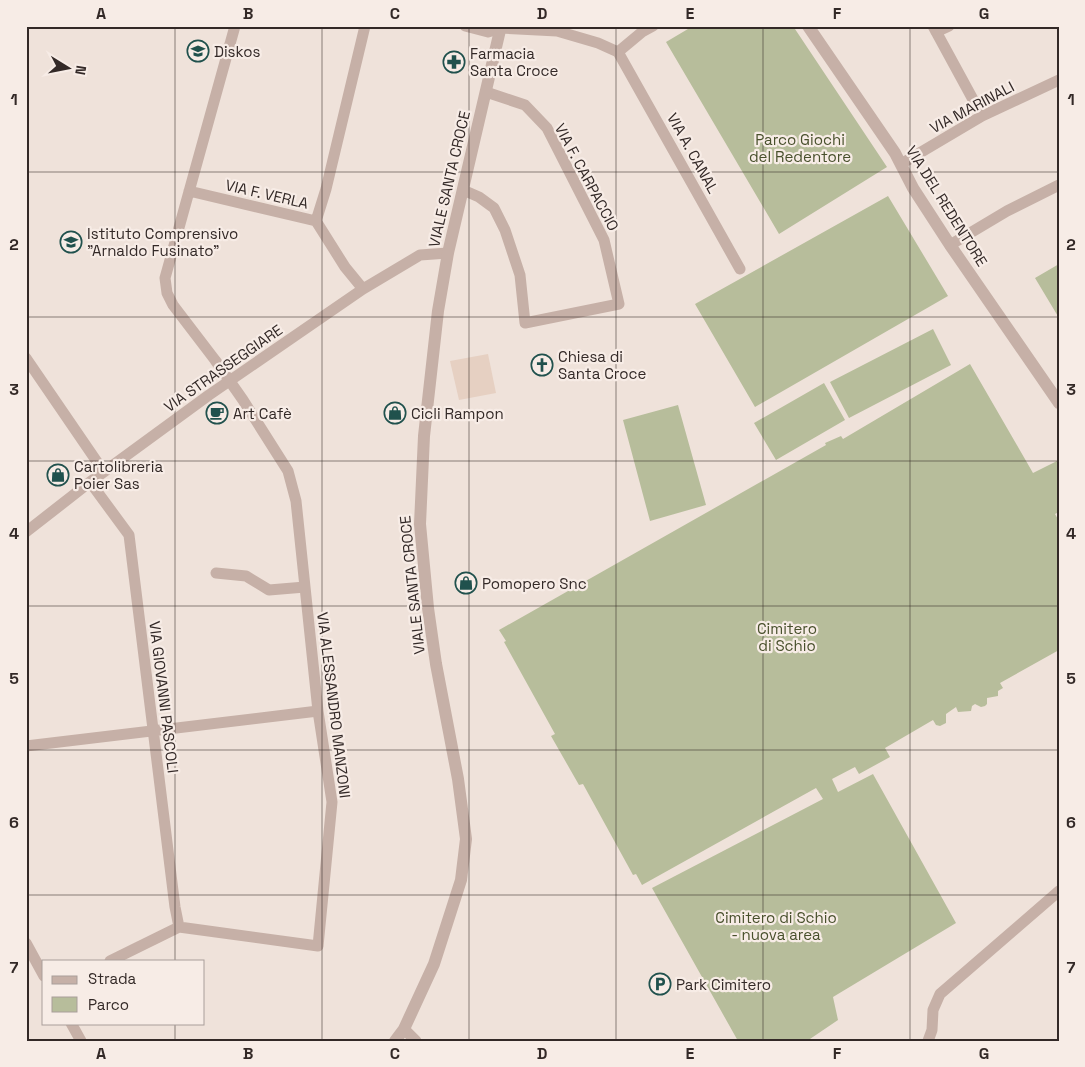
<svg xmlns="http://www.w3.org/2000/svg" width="1085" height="1067" font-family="'Space Grotesk',sans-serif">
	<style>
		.green { fill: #b7bd9b }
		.plaza { fill: #e6d0c2 }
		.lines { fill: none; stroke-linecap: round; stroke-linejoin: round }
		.minor { stroke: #c6b0a7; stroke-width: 11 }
		.tertiary { stroke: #c6b0a7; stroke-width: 12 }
		.grid { fill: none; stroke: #332927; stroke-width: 1; stroke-opacity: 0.55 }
		.labels { text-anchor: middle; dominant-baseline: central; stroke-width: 4.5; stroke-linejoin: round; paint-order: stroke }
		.poi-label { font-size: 15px; fill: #332927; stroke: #f7ece6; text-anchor: start }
		.street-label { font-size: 15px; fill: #332927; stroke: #f7ece6 }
		.park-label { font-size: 15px; fill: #48502c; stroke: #f7ece6 }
		.neatline { fill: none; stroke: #332927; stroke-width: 2 }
		.grid-label { font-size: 16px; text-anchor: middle; font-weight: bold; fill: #332927 }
	</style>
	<rect width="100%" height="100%" fill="#efe2da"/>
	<path class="green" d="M693,26h100l94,141 -108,67 -113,-192z
		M888,196l60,100 -193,111 -60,-103z
		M1059,264v54l-24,-40z
		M933,329l18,36 -102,53 -19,-36z
		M970,364l63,109 26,-13v52l-4,2 4,7v129l-59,33 3,5 -5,3v5l-11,2v6l-2,2 -4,1 -6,-3 -3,2 -1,5 -13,1 -2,-5 -10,7v9l-6,3 -4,-1 -3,-5 -48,28 5,9 -31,17 -4,-7 -23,12 6,13 35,-18 83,149 -123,74 5,23 -31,21h-69l-86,-153 171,-89 -7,-11 -174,97 -6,-11 -3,1 -50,-91 -4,1 -28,-49 4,-2 -51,-92 2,-1 -7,-11 327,-185 -1,-2 16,-7 2,3z
		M824,383l21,37 -69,40 -22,-37z
		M678,405l28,100 -56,16 -27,-101z"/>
	<path class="plaza" d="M488,354l8,39 -37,7 -9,-39z"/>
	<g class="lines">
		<path class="minor" d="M465,26l23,6 13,-4 56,3 41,12 20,9
			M933,26l49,90
			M936,32l13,-6
			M618,52l122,217
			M618,52l24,-20 11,-6
			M901,164l81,-48 77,-36
			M463,190l16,7 15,11 11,22 15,45 5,48 94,-19 -15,-64 -57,-112 -22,-23 -39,-13
			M189,191l127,30 29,46 18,22
			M316,221l10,-32 39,-163
			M950,245l57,-34 52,-26
			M26,358l78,114
			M90,482l39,53 46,372 4,20
			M26,532l64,-50 119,-87 154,-106 57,-34 28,-2
			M216,573l30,3 23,14 36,-3
			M26,746l292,-35
			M26,943l18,33
			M110,961l69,-34 139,19 14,-144 -14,-91 -22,-210 -8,-30 -45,-71 -28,-40 -42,-55 -6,-12 -2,-15 70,-252
			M71,1023l10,18
			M404,1029l12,12
			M928,1041l4,-11 1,-20 7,-16 119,-103"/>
		<path class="tertiary" d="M808,26l87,127 18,35 37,57 109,158
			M395,1041l9,-12 30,-65 27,-84 5,-41 -8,-60 -22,-115 -8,-56 -8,-84 4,-88 14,-125 10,-58 53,-227"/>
	</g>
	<path class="grid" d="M175,26v935M322,26v1015M469,26v1015M616,26v1015M763,26v1015M910,26v1015M26,172h1033M26,317h1033M26,461h1033M26,606h1033M26,750h1033M26,895h1033M175,1023v18"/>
	<defs>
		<g id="school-ring" transform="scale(1.125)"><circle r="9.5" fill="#f7ece6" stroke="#20514d" stroke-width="1.5"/><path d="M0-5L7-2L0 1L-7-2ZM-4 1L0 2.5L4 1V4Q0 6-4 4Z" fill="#20514d"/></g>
		<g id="pharmacy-ring" transform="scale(1.125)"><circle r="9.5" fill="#f7ece6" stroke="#20514d" stroke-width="1.5"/><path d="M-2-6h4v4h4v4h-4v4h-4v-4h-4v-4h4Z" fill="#20514d"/></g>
		<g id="church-ring" transform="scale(1.125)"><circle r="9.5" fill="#f7ece6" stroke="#20514d" stroke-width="1.5"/><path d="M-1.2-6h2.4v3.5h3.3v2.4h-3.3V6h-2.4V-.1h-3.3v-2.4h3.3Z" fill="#20514d"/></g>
		<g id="cafe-ring" transform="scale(1.125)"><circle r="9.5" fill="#f7ece6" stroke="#20514d" stroke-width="1.5"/><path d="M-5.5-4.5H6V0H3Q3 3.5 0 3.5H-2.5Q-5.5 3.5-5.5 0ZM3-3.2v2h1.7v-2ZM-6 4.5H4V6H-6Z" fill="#20514d"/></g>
		<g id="shop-ring" transform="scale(1.125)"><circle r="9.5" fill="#f7ece6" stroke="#20514d" stroke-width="1.5"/><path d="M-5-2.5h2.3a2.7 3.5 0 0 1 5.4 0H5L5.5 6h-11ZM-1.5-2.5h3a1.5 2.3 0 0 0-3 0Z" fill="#20514d"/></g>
		<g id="parking-ring" transform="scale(1.125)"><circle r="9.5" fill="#f7ece6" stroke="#20514d" stroke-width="1.5"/><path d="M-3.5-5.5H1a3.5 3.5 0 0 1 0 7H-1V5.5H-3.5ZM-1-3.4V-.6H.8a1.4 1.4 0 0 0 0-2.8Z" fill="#20514d"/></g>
	</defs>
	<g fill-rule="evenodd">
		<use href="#school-ring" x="198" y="51"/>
		<use href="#pharmacy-ring" x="454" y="62"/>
		<use href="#school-ring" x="71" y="242"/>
		<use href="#church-ring" x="542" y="365"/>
		<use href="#cafe-ring" x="217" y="413"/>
		<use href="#shop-ring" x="395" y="413"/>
		<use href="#shop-ring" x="58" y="475"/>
		<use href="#shop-ring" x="466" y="583"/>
		<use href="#parking-ring" x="660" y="984"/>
	</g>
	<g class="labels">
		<g class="poi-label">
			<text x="214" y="51">Diskos</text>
			<text x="470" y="53">Farmacia<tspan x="470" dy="17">Santa Croce</tspan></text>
			<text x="87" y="233">Istituto Comprensivo<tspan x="87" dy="17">"Arnaldo Fusinato"</tspan></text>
			<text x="558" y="356">Chiesa di<tspan x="558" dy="17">Santa Croce</tspan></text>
			<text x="233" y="413">Art Cafè</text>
			<text x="411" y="413">Cicli Rampon</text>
			<text x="74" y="466">Cartolibreria<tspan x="74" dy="17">Poier Sas</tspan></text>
			<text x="482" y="583">Pomopero Snc</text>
			<text x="676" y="984">Park Cimitero</text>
		</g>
		<g class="street-label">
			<text transform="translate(972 107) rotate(-28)">VIA MARINALI</text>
			<text transform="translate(693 153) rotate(61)">VIA A. CANAL</text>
			<text transform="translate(587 177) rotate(62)">VIA F. CARPACCIO</text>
			<text transform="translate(449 179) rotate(-77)">VIALE SANTA CROCE</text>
			<text transform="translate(267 194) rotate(13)">VIA F. VERLA</text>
			<text transform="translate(947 206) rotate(58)">VIA DEL REDENTORE</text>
			<text transform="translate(223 368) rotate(-35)">VIA STRASSEGGIARE</text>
			<text transform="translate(412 585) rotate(-96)">VIALE SANTA CROCE</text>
			<text transform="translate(164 697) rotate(83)">VIA GIOVANNI PASCOLI</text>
			<text transform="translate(334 705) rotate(83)">VIA ALESSANDRO MANZONI</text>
		</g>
		<g class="park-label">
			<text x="800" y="139">Parco Giochi<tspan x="800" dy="17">del Redentore</tspan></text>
			<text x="787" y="628">Cimitero<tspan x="787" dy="17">di Schio</tspan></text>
			<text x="776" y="917">Cimitero di Schio<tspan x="776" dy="17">- nuova area</tspan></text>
		</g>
	</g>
	<rect width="1085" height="1067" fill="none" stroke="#f7ece6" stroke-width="55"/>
	<rect x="42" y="960" width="162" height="65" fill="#f7ece6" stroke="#a99e9a"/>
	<rect x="52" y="976" width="25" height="8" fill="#c6b0a7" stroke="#a99e9a"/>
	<text x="88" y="984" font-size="15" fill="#332927">Strada</text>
	<rect x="52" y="997" width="25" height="15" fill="#b7bd9b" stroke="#a99e9a"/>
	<text x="88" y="1010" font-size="15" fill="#332927">Parco</text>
	<g transform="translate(68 68) rotate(100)" stroke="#f7ece6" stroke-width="4" paint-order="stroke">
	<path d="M0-4L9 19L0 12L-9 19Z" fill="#332927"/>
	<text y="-8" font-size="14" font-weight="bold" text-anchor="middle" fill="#332927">N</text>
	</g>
	<rect x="28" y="28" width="1030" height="1012" class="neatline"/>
	<g class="grid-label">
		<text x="101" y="19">A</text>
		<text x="248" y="19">B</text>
		<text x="395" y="19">C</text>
		<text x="542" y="19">D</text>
		<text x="690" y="19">E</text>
		<text x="837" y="19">F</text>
		<text x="984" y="19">G</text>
		<text x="14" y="105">1</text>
		<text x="1071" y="105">1</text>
		<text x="14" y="250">2</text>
		<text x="1071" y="250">2</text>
		<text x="14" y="395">3</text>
		<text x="1071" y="395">3</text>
		<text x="14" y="539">4</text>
		<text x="1071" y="539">4</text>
		<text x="14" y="684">5</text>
		<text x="1071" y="684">5</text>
		<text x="14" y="828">6</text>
		<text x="1071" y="828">6</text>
		<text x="14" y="973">7</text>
		<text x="1071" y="973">7</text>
		<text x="101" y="1059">A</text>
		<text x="248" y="1059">B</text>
		<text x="395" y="1059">C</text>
		<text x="542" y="1059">D</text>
		<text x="690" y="1059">E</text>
		<text x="837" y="1059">F</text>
		<text x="984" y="1059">G</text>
	</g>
</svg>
